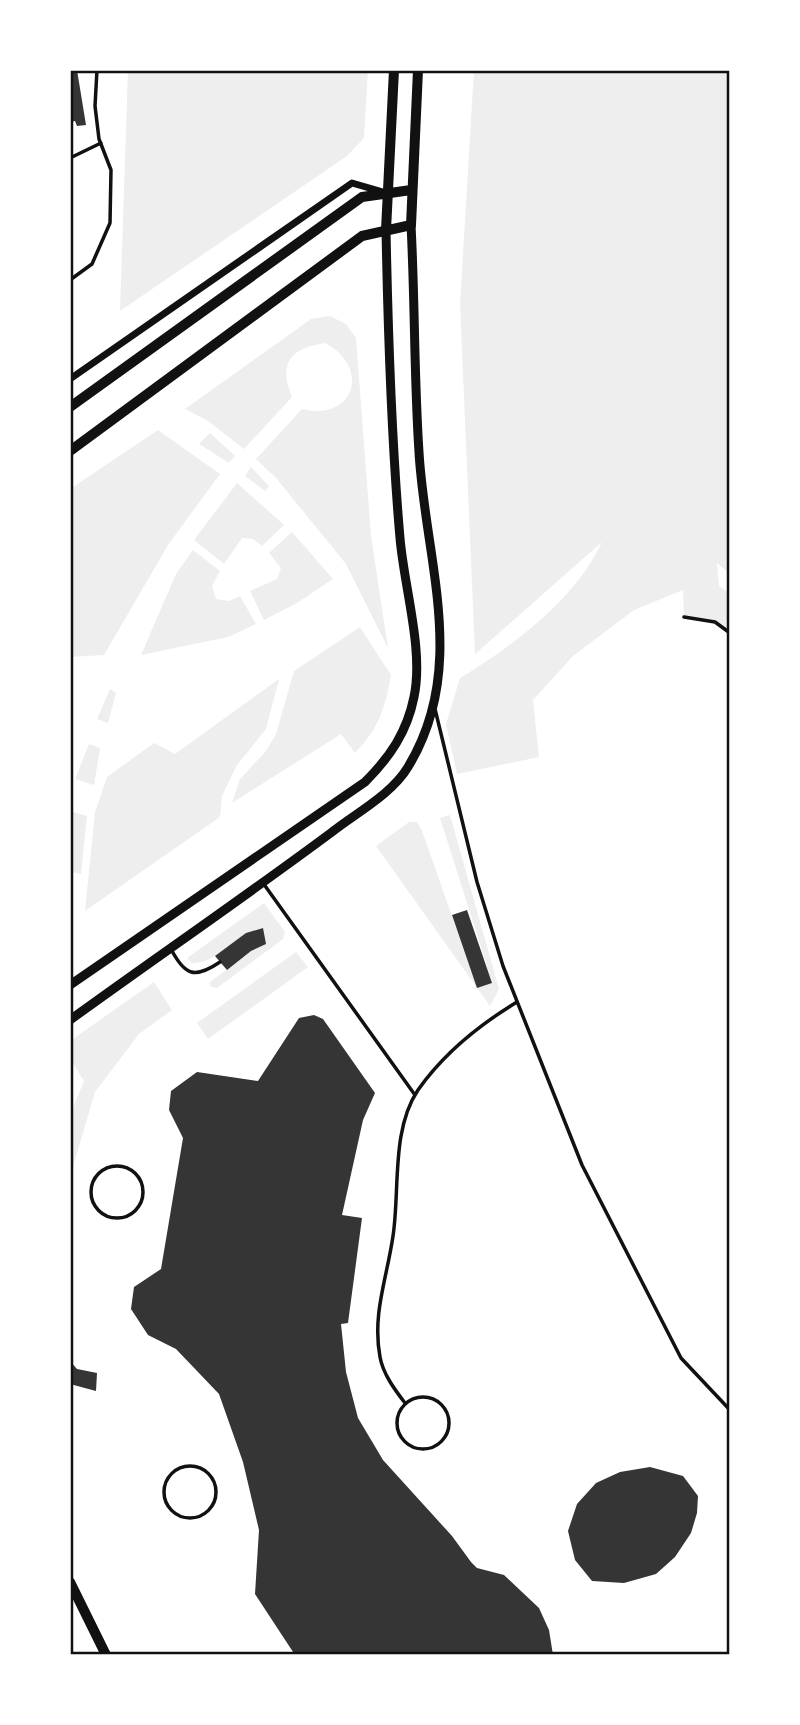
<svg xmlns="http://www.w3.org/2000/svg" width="800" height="1725" font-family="'Titillium Web',sans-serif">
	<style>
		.green { fill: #eee }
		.building { fill: #353535 }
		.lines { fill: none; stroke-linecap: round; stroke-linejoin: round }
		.service { stroke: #111; stroke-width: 3.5 }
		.minor { stroke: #111; stroke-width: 7 }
		.tertiary { stroke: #111; stroke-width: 9 }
		.secondary { stroke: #111; stroke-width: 10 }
		.primary { stroke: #111; stroke-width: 10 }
		.neatline { fill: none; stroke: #111; stroke-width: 2.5 }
	</style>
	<rect width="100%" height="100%" fill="#fff"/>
	<path class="green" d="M128,70h240l-4,68 -17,18 -227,155z
		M474,70h256v504l-13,-11 2,23 11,7v40l-15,-11 -31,-5 -1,-27 -49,20 -61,46 -40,44 6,57 -82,17 -11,-50 14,-46c54,-33 114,-77 142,-136l-127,112 -15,-350z
		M330,316l16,8 10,14 15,198 17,112 -42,-84 -70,-86 -20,-19 46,-50c53,13 69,-42 23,-66 -35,5 -47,21 -33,54l-48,52 -36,-28 -23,-12 126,-90z
		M158,430l62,44 -52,71 -64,110 -34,2v-168z
		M210,433l25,23 -6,7 -30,-19z
		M251,467l18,19 -4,5 -20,-15z
		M237,483l47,42 -22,21 -9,-7 -11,-1 -18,26 -30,-24z
		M292,532l41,47 -36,24 -33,17 -14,-29 27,-12 4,-11 -12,-15z
		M193,550l27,21 -8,15 4,13 13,2 11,-5 16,28 -28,13 -87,18 35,-81z
		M360,627l31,48c-6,34 -12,53 -36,78l-14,-19 -109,69 8,-24 26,-28 10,-17 18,-63z
		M279,679l-13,50 -29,36 -15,31 -2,21 -135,94 10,-99 12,-35 47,-34 21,11z
		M110,689l6,4 -8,30 -11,-4z
		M89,744l11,4 -6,37 -19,-6z
		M70,811l17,5 -6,58 -11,-2z
		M450,815l49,174 -9,17 -114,-160 33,-24h8l5,9 55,156 15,-5 -52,-164z
		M264,903l21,29 -2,7 -66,49 -6,-1 -2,-4 42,-32 14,-7 -2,-16c-27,5 -44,35 -71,35l-5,-5z
		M296,952l12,15 -100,72 -11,-16z
		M154,982l18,28 -33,24 -44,58 -25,85v-62l14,-34 -14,-22v-18z"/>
	<path class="building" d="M70,70h7l9,55 -9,1 -2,-5 -5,1z
		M467,910l25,73 -15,5 -25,-73z
		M263,928l3,16 -15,7 -24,19 -12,-14 31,-23z
		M314,1015l9,4 52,74 -12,27 -21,95 20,3 -14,105 -7,1 5,48 12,46 25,42 69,76 19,26 6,6 27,7 35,33 10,22 4,25h-258l-40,-61 4,-64 -16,-68 -24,-68 -43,-45 -28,-14 -17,-26 3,-22 27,-18 22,-131 -14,-28 2,-19 26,-19 61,9 41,-63z
		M70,1361l7,8 20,4 -1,18 -26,-7z
		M650,1467l33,9 15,20 -1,17 -6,20 -16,24 -19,17 -32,9 -32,-2 -17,-21 -7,-29 9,-27 19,-21 24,-11z"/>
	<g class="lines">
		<path class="service" d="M70,158l31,-15
			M70,280l22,-16 18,-41 1,-53 -12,-31 -4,-33 2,-36
			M684,617l31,5 15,11
			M435,709l42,173 26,84 79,199 99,193 49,52
			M263,883l152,212
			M171,949c14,27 24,30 49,13
			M91 1192a26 26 0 1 1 52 0a26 26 0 1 1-52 0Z
			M397 1423a26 26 0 1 1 52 0a26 26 0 1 1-52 0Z
			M405,1403c-10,-13 -22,-29 -25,-46 -8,-43 7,-79 13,-121 7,-45 -2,-106 25,-146 26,-37 61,-65 99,-88
			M164 1492a26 26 0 1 1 52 0a26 26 0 1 1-52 0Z"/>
		<path class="minor" d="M70,379l282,-196 31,9"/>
		<path class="tertiary" d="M70,985l295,-203c25,-25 42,-50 49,-85 10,-47 -10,-110 -14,-159 -9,-102 -12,-205 -14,-308
			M70,1020c87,-63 176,-124 262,-188 24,-19 60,-38 76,-65 61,-100 17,-207 11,-315 -5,-75 -4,-151 -8,-227"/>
		<path class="secondary" d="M386,230l8,-160
			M70,407l292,-210 49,-7
			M70,451l292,-215 49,-11 7,-155"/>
		<path class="primary" d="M70,1582l36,73"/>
	</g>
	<rect width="800" height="1725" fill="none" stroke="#ffffff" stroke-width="144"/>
	<rect x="72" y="72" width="656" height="1581" class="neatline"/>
</svg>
